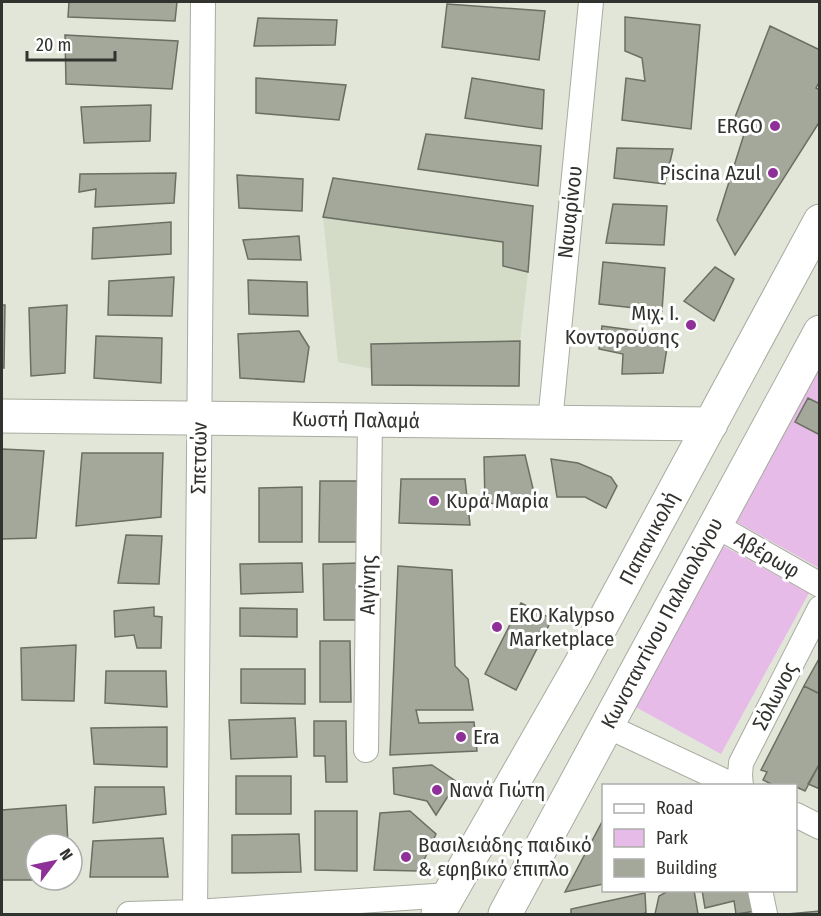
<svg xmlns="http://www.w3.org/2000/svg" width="821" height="916" font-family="'Fira Sans Condensed',sans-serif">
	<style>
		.built { fill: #d4dbc7 }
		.green { fill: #e6bbe8 }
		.building { fill: #a3a89b; stroke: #6b6f63; stroke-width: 1.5 }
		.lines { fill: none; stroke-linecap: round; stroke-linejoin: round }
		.street-casing { stroke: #a7ac9f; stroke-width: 26 }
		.secondary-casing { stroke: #a7ac9f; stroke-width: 35 }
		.street { stroke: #fff; stroke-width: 24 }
		.secondary { stroke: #fff; stroke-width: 33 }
		.poi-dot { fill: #8f2f98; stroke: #fff; stroke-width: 2 }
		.labels { text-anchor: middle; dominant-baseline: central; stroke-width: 6; stroke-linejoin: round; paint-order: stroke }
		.poi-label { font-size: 21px; fill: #31332e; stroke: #fff; text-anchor: start }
		.street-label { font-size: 21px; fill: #31332e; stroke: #fff }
	</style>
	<rect width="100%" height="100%" fill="#e2e6d9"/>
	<path class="built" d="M323,217l180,25 25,30 -8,69 -149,3 1,25 -34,-7z"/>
	<path class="green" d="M819,362v206l-86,-48z
		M720,544l89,49 -88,161 -89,-49z"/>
	<path class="building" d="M69,2h108l-2,19 -107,-4z
		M447,4l98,7 -6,49 -97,-13z
		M625,17l75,8 -9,104 -69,-9 4,-42 19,3 -3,-23 -17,-7z
		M258,18l79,2 -2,25 -81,1z
		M770,26l50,24v31l-4,7 4,2v31l-85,134 -18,-35 29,-92 -12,-8z
		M65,35l113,6 -6,48 -106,-5z
		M256,78l90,7 -7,35 -83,-7z
		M472,78l72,12 -2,39 -77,-11z
		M151,105l-1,36 -66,2 -3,-36z
		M426,134l115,12 -3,40 -120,-17z
		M617,148l56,1 -8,35 -51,-6z
		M176,173l-2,30 -79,4 1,-18 -17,3 1,-18z
		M237,175l66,4 -1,32 -63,-3z
		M333,178l200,28 -5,66 -25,-6v-24l-180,-25z
		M613,204l54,2 -3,39 -58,-2z
		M171,222v32l-79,5 1,-31z
		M299,236l2,24 -53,-1 -5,-19z
		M603,262l62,6 -3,43 -63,-7z
		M715,267l19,12 -20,42 -30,-20z
		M174,277l-2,39 -64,-1 1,-34z
		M248,280l59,2 1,34 -59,-2z
		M2,305h3l-1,63h-2z
		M67,305l-2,68 -34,3 -2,-68z
		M602,326l67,9 -6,38 -41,1 1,-20 -24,-5z
		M299,331l10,16 -5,35 -64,-4 -2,-44z
		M96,336l66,2 -1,45 -67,-5z
		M520,341l-1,45 -147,-1 -1,-41z
		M808,398l12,6v31l-25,-13z
		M2,449l42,2 -8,87 -34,1z
		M82,453h81l-2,64 -85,9z
		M525,455l11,46 -51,3 -1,-47z
		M551,459l27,4 33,14 6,9 -11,22 -21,-11h-28z
		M401,479h64l5,46 -71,-2z
		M320,481h42v61h-43z
		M302,487v55h-43v-54z
		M126,535l36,1 -3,48 -41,-1z
		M302,563l1,29 -62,2 -1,-30z
		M359,563l1,57h-36l-1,-56z
		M398,566l54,4 3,96 13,13 5,31h-57l3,13 55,-1 3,29 -87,4z
		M521,603l31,16 -36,71 -31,-16z
		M154,607v9l8,1 -1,31h-24l-3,-13 -19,2 -1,-26z
		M240,608l57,1v28l-57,-1z
		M320,641h30l1,61h-31z
		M76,645l-2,56 -52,-1 -1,-52z
		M820,657v37l-16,-8z
		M241,669h64v35l-64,-1z
		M106,671h60l1,36 -62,-4z
		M804,686l16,8v69l-15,28 -13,-6 -17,1 -12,-6 4,-8 -6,-2z
		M295,718l2,39 -66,2 -2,-39z
		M314,721h32l1,61h-21l-1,-26h-11z
		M167,727v40l-73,-3 -3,-36z
		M820,763v26l-12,-5z
		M432,765l25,17 -21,33 -9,-14 -33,-7 -1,-26z
		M236,776h55v38h-55z
		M95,787h69l2,27 -73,9z
		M66,805l2,39h-32v36h33h-67v-70z
		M315,811h42v60l-42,-1z
		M410,811l26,23 -17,37 -45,-1 6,-57z
		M604,818v66l-39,8z
		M299,834l2,38 -69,1v-38z
		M163,838l5,39h-78l3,-36z
		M670,890h24l4,24h-43l4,-18z
		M702,890h50l4,21 -20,3 -2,-13 -29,7z
		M645,893l1,20 -5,1h-70v-5z
		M820,911v3h-33z"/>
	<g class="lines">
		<g class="street-casing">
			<path id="street" d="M550,422l41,-420
				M715,525l105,60
				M607,726l128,60
				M366,750l4,-330
				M741,786l-1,-11 1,-12 79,-155
				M796,815l24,12
				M760,890l5,24
				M129,914l66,-2 254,-17
				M195,914l8,-912"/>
		</g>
		<g class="secondary-casing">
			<path id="secondary" d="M2,416l709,8
				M438,914l140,-245 242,-448
				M505,914l315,-582"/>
		</g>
		<use href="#street" class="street"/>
		<use href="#secondary" class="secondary"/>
	</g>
	<g class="poi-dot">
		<circle cx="775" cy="126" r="6"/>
		<circle cx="773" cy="173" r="6"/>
		<circle cx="691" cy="325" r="6"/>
		<circle cx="434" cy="501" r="6"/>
		<circle cx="497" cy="627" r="6"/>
		<circle cx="461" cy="737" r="6"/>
		<circle cx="437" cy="790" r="6"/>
		<circle cx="406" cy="857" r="6"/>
	</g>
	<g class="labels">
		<g class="poi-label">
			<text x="763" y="126" text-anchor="end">ERGO</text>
			<text x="761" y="173" text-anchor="end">Piscina Azul</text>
			<text x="679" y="313" text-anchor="end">Μιχ. Ι.<tspan x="679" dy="24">Κοντορούσης</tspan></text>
			<text x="446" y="501">Κυρά Μαρία</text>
			<text x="509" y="615">EKO Kalypso<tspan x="509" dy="24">Marketplace</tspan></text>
			<text x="473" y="737">Era</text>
			<text x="449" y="790">Νανά Γιώτη</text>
			<text x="418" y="845">Βασιλειάδης παιδικό<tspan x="418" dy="24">&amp; εφηβικό έπιπλο</tspan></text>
		</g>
		<g class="street-label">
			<text transform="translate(570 212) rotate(-84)">Ναυαρίνου</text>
			<text transform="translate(356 420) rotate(1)">Κωστή Παλαμά</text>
			<text transform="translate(199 458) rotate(-89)">Σπετσών</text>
			<text transform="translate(649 538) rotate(-62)">Παπανικολή</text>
			<text transform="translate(767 555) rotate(30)">Αβέρωφ</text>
			<text transform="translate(368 585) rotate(-89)">Αιγίνης</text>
			<text transform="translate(662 623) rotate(-62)">Κωνσταντίνου Παλαιολόγου</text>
			<text transform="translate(775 696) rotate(-63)">Σόλωνος</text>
		</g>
	</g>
	<rect width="821" height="916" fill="none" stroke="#31332e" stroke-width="6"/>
	<rect x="602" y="784" width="195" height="108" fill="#ffffff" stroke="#adadab" stroke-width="1.5"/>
	<rect x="614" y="804" width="30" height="9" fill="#ffffff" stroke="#adadab" stroke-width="1.5"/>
	<text x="656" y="814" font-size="18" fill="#31332e">Road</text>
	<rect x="614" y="829" width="30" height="18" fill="#e6bbe8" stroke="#adadab" stroke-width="1.5"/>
	<text x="656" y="844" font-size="18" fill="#31332e">Park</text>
	<rect x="614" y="859" width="30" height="18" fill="#a3a89b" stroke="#adadab" stroke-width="1.5"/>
	<text x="656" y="874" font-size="18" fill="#31332e">Building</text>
	<g transform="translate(54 862) rotate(58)"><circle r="28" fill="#ffffff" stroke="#adadab" stroke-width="1.5"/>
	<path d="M0-4.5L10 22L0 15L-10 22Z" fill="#8f2f98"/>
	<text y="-9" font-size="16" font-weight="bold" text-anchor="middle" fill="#31332e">N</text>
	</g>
	<path d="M27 51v9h88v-9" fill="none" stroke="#31332e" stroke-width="3"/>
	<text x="36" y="51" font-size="18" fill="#31332e" stroke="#ffffff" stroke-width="4.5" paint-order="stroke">20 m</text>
</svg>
